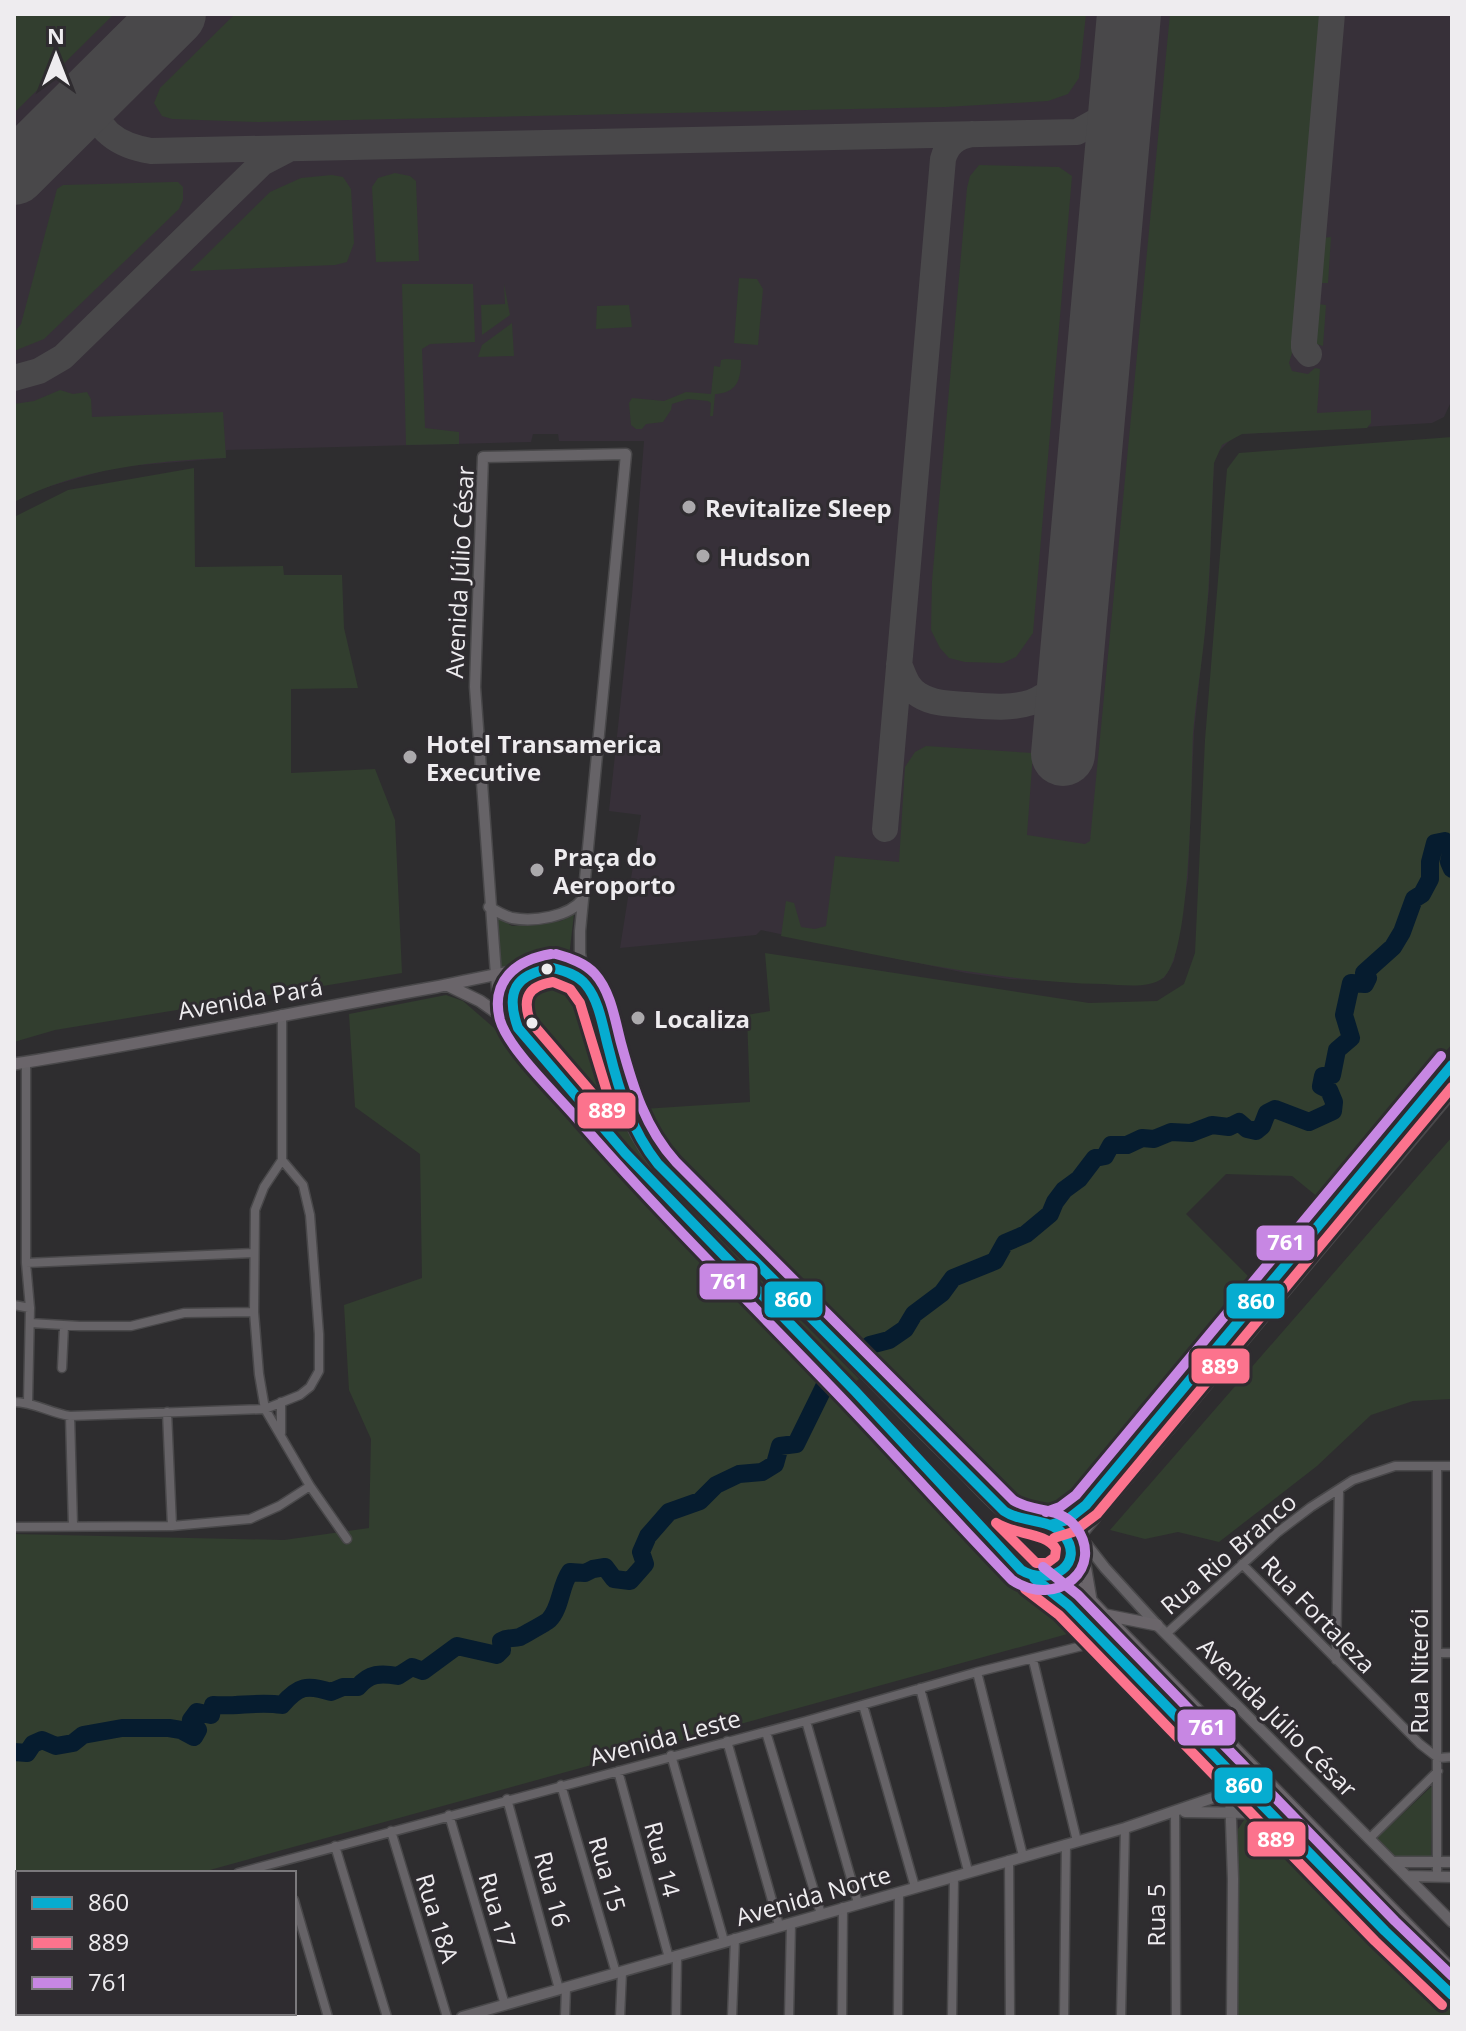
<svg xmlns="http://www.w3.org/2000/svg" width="1466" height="2031" font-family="'Open Sans',sans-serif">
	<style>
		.built { fill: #373039 }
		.green { fill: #323e2f }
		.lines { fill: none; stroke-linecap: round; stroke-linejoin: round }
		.river { stroke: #061c2f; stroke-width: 18 }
		.taxiway { stroke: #49484a; stroke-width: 26 }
		.runway { stroke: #49484a; stroke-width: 64 }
		.minor-casing { stroke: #49484a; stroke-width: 11 }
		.tertiary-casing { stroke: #49484a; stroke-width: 13 }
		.secondary-casing { stroke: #49484a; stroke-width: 14 }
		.minor { stroke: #666367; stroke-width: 8 }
		.tertiary { stroke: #666367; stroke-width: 10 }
		.secondary { stroke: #6a656a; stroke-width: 11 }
		.bus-1-casing { stroke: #2f2c30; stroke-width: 16 }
		.bus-2-casing { stroke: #2f2c30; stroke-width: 16 }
		.bus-3-casing { stroke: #2f2c30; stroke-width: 16 }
		.bus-1 { stroke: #06acd0; stroke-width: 10 }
		.bus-2 { stroke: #fc738d; stroke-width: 10 }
		.bus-3 { stroke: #c787e3; stroke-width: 10 }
		.poi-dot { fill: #aba9ac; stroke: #2f2c30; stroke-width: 3 }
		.bus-dot { fill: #eeecef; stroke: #2f2c30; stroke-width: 3 }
		.labels { text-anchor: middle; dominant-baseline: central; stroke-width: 6; stroke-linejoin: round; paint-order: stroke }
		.poi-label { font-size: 24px; font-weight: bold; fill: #eeecef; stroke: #2f2c30; text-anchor: start }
		.street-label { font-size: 24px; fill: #eeecef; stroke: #2f2c30 }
		.line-badge { stroke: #2f2c30; stroke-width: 3 }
		.badge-label { font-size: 22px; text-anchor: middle; font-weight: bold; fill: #fff }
	</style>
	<rect width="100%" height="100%" fill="#2e2d2f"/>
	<path class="built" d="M14,14h1438l-1,388 -7,15 -12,6 -190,11 -11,5 -13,13 -4,10 -5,127 -15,143 -6,146 -14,83 -10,17 -27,7 -128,-6 -43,-6 -205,-43 -5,5 -136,13 21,-133 -32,-4 23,-216 12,-154h-85l-1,-7h-25l-2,8 -305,8v8l-110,9 -79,23 -23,12z"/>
	<path class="green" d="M14,14h100l-100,99z
		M235,14h851l-7,64 -11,16 -20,7 -102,6 -688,15 -86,-3 -10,-3 -8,-13 6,-15z
		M1170,14h152l-29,336 -4,13 3,8 16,3 7,-6 5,1 -3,44 54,-3v13l-4,5 -125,6 -20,11 -8,18c-3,52 -3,105 -8,157 -3,38 -10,76 -13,114 -2,41 -1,222 -30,244 -14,11 -42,7 -59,6 -110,-2 -215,-27 -323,-48l5,-35 8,2 7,24 14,2 11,-3 9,-70 64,6 6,-95 10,-15 11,-6 107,7 -6,82 58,9 5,-3z
		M979,165l80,2 13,9 -39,457 -17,24 -13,6 -38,-1 -16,-4 -9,-10 -9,-18 1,-49 35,-393 3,-12z
		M395,173l15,3 6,5 3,80 -43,1 -4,-75 6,-9z
		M332,175l11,2 8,12 3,54 -7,19 -12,3 -145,6 80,-79 31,-14z
		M173,182h5l5,5v13l-4,9 -135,130 -30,12v-18l7,-9 36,-135 6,-4z
		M1331,237l-3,46h-8l2,-45z
		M739,278l18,1 6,10 -5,56 -24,-2z
		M402,284h71l2,58 -45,2 -8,5 3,79 34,4v12l-53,1z
		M504,284l6,31 -28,20 -1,-30 24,-1z
		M1317,304l9,1 -3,41 -10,-3z
		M629,305l3,22 -36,2 1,-23z
		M512,323l2,33 -36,1 4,-12z
		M726,359l15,1c0,20 -4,33 -26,34l-2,22h-3l1,-13 -3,-2 -20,-2 -16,5 -1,6 -8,12 -17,2 -4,5h-6l-5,-4 -2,-22 3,-5 32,3 22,-9 25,2 3,-28 6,1 1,-7z
		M60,390l13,4 14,-2 4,7 1,18 131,-5 3,46c-73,3 -146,10 -212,44v-98l20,-3z
		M1452,437v607l-133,154 -27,-22 -66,-2 -40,40 67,67 -188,226c-18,7 -31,8 -50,2l-322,-324 -46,-55 -4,-21 107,-7 -3,-87 23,-4 -5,-58 324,50 68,-2 27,-17 11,-31 10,-213 22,-271 12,-16z
		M194,468l1,99 88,-1 1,9h58l2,53 14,60 -67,1v84l84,-4 20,51 7,153 -347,57 -41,12v-525l54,-27z
		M574,914l-5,43 -3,2c-19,-14 -41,-7 -55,9l-13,1 -3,-53 17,10 49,-5z
		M539,976c63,8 52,72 72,117 12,29 28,55 45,82l-2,3 -90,-108 -43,-47 -5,-15v-11l4,-11z
		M446,995l17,6 45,39 563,593 -872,240h-181v50l-4,1v-390l270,6 85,-12 2,-89 -22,-49 -5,-85 78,-27 -2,-124 -65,-47 -6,-93z
		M1452,1137v262l-39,2 -42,14 -54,51 -98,76 -41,-10 -33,7 -35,-9z
		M662,1180l197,199 -6,5 -194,-201z
		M1433,1785l-2,72 -36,1 -19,-19z
		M1252,1817l12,5 188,189v6h-214v-188l6,-9z"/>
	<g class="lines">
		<path class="river" d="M862,1352l8,-7 19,-5 16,-11 9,-15 28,-21 11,-15 42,-17 10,-18 21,-9 24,-20 5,-12 9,-12 15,-11 16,-21 10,-2 6,-11h16l15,-7 12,1 17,-7 20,1 21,-8 17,2 10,-5 8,7 9,2 6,-5 5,-13 8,-4 34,13 24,-11 1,-9 -5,-12 -8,-4 2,-10 9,-1 5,-25 14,-12 -7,-23 7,-32 14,1 3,-6 -4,-5 29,-26 9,-15 12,-33 8,-5 8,-15v-17l5,-19 10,-2 7,7 -3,14 3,7
			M14,1752l13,1 6,-9 9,-4 14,6 17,-3 10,-8 39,-7h47l12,2 13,7 4,-7 -7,-10 6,-8 14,3 2,-10c24,2 46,-4 69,0 16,-19 25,-21 49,-13l12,-5h15c11,-14 23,-14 40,-11l14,-9 11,4 34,-25 40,9 5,-5 -1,-9c7,-4 11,-2 19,-4 3,-2 26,-14 29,-17 12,-12 11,-34 21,-48l15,1 8,-4 12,-2 9,12 16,2 15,-17 -4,-12 7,-16 21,-24 31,-11 16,-16 23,-11 23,-2 13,-8 5,-18 16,-2 30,-61"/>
		<path class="taxiway" d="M93,95c-1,35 27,51 58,56l926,-19 25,-14 20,-23
			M1309,354l-5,-6v-6l28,-328
			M14,378l25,-7 24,-14 199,-194 25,-13
			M899,664c5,12 8,24 20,31 14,9 33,9 49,10 48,4 84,5 104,-47
			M885,829l58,-670c4,-15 13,-22 29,-25"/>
		<path class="runway" d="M14,173l160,-159
			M1063,754l66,-740"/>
		<g class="minor-casing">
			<path id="minor" d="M282,1014v146l-18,27 -9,23 -1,102 5,62 6,35 45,77 37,53
				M26,1062v201l4,45 -2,94
				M26,1263l227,-10
				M14,1305l16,3
				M30,1323l50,3h51l53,-13 70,-1
				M62,1368l2,-42
				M14,1402c20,0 36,11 56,14l195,-7 35,-14 10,-8 9,-16v-37l-9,-119 -7,-30 -21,-25
				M167,1412l5,114
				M70,1416l3,110
				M281,1433v-31
				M14,1527l158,-1 78,-7 29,-13 31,-20
				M1242,1564l178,180 18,14 14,-1
				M1166,1634l112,-102 33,-25 42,-27 42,-14h57
				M1439,1653h13
				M1033,1660l44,181
				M1336,1660l3,-169
				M977,1672l46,184
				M920,1688l48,183
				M863,1705l52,182
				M806,1721l52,182
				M766,1732l55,182
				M727,1741l52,184
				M671,1755l53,186
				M618,1771l51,187
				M561,1785l55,188
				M507,1799l52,190
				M1175,1812l1,205
				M449,1815l56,190
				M391,1831l56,186
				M1369,1839l69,-68
				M335,1846l52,171
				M1009,1860l1,157
				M238,1873l568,-152 171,-49 125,-31
				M1437,1877v-411
				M294,1900l34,117
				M14,1938l4,-1
				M88,2013l1,4
				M149,2013l1,4
				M208,2013l1,4
				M266,2013l1,4
				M565,2017l1,-30
				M620,2017l2,-45
				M676,2017l1,-62
				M732,2017l3,-79
				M789,2017l2,-94
				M842,2017l1,-110
				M898,2017l1,-125
				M952,2017l2,-141
				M1064,2017l2,-173
				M1121,2017l4,-189"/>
		</g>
		<g class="tertiary-casing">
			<path id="tertiary" d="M489,907c7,4 15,9 23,11 22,4 57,-1 71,-19
				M499,1016l-24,-329 8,-230 143,-3 -46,477v22l5,32
				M1050,1525l17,-5 19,-15 366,-440
				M1080,1536l25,32 52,57 295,297
				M1070,1548l382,-456
				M1230,1793l3,86 -1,138
				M1185,1812l69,1 22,5
				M1394,1862h58
				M1408,1876l44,1
				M462,2017l663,-189 120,-41"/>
		</g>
		<g class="secondary-casing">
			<path id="secondary" d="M518,1028l-7,-15 3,-25 18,-16
				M14,1064c141,-22 281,-52 422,-77 29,-5 101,-25 127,-17 42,13 49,101 62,138 6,17 16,36 27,50 12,17 31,31 45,46 32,32 65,64 97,96 55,56 108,113 165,168 14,13 36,40 52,49 10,6 23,5 34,8 48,8 16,79 -24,45l-166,-179 -230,-238 -107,-125 -38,-27 -33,-16
				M1080,1536l11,64
				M1017,1563c-6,-19 3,-33 21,-38
				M1067,1563l3,15 34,36 348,356
				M1035,1579l33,26 317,326 67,64
				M1106,1615l51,10"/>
		</g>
		<use href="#minor" class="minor"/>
		<use href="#tertiary" class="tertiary"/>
		<use href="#secondary" class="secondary"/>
		<g class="bus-1-casing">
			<path id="bus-1" d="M553,968c12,3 25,7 33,17 14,17 17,44 23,65 10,41 22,80 49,114l346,347c17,12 46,7 59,23 24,29 -12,54 -42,36l-166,-179 -230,-238 -107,-125c-13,-36 -3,-54 35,-60z
				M1050,1525l17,-5 19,-15 366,-440
				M1034,1578l34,27 317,326 67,64"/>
		</g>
		<g class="bus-2-casing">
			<path id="bus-2" d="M553,982l17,7 10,14 36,118 -86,-100c-8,-23 -2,-35 23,-39z
				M996,1523c18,12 50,9 60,26l-1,8 -8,6h-11z
				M1054,1538l19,-6 24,-18 355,-427
				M1025,1589l34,26 316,326 67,64"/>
		</g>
		<g class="bus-3-casing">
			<path id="bus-3" d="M551,954c-35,6 -61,27 -51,66 8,28 54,72 74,95 81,94 170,181 255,270 62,64 121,131 183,195 45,30 95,-13 63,-54 -16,-20 -43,-13 -62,-26l-337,-338c-31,-34 -43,-75 -55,-119 -6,-23 -10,-51 -26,-69 -10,-11 -25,-16 -39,-20
				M1046,1512l14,-5 16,-12 365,-439
				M1043,1567l35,28 317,326 57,55"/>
		</g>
		<use href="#bus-1" class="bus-1"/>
		<use href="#bus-2" class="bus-2"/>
		<use href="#bus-3" class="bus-3"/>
	</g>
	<g class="poi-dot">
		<circle cx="689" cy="507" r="8"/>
		<circle cx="703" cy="556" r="8"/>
		<circle cx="410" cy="757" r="8"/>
		<circle cx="537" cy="870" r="8"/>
		<circle cx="638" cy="1018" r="8"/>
	</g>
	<g class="bus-dot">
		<circle cx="547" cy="969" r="7"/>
		<circle cx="532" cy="1023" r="7"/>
	</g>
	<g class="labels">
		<g class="poi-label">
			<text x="705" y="507">Revitalize Sleep</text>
			<text x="719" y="556">Hudson</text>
			<text x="426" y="743">Hotel Transamerica<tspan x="426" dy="28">Executive</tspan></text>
			<text x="553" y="856">Praça do<tspan x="553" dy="28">Aeroporto</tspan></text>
			<text x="654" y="1018">Localiza</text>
		</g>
		<g class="street-label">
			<text transform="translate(459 572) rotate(-87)">Avenida Júlio César</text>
			<text transform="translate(250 998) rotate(-10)">Avenida Pará</text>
			<text transform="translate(1228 1553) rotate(-41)">Rua Rio Branco</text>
			<text transform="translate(1319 1614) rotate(46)">Rua Fortaleza</text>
			<text transform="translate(1418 1671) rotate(-90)">Rua Niterói</text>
			<text transform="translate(1278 1717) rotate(45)">Avenida Júlio César</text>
			<text transform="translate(665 1737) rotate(-15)">Avenida Leste</text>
			<text transform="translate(663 1859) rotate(75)">Rua 14</text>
			<text transform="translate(608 1874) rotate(74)">Rua 15</text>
			<text transform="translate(553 1889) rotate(75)">Rua 16</text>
			<text transform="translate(813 1895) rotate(-16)">Avenida Norte</text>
			<text transform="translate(498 1910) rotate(74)">Rua 17</text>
			<text transform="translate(1155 1915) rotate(-90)">Rua 5</text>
			<text transform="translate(438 1918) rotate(73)">Rua 18A</text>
		</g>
	</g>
	<g class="line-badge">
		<rect x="576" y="1091" width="61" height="39" rx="8" fill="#fc738d"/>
		<rect x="1255" y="1224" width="61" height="38" rx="8" fill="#c787e3"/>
		<rect x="698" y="1262" width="61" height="39" rx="8" fill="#c787e3"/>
		<rect x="763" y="1280" width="61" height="39" rx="8" fill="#06acd0"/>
		<rect x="1225" y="1282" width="61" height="38" rx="8" fill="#06acd0"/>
		<rect x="1190" y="1347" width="61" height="38" rx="8" fill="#fc738d"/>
		<rect x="1176" y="1708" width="61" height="39" rx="8" fill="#c787e3"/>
		<rect x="1213" y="1766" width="61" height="39" rx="8" fill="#06acd0"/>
		<rect x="1246" y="1820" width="61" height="38" rx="8" fill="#fc738d"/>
	</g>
	<g class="badge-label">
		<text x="607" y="1118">889</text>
		<text x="1286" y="1250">761</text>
		<text x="729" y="1289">761</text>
		<text x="793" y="1307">860</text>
		<text x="1256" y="1309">860</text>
		<text x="1220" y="1374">889</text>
		<text x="1207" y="1735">761</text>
		<text x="1244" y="1793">860</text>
		<text x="1276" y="1847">889</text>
	</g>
	<rect width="1466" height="2031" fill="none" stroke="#eeecef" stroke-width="32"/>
	<rect x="16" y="1871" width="280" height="144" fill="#2f2c30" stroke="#7b797c" stroke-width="2"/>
	<rect x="32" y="1897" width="40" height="12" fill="#06acd0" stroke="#7b797c" stroke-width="2"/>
	<text x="88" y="1911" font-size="24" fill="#eeecef">860</text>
	<rect x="32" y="1937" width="40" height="12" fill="#fc738d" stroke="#7b797c" stroke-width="2"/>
	<text x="88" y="1951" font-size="24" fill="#eeecef">889</text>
	<rect x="32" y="1977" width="40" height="12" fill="#c787e3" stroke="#7b797c" stroke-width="2"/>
	<text x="88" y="1991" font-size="24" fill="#eeecef">761</text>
	<g transform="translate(56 56)" stroke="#2f2c30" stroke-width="6" paint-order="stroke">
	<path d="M0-6L14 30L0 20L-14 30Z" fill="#eeecef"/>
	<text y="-12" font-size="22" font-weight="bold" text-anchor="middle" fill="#eeecef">N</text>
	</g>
</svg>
